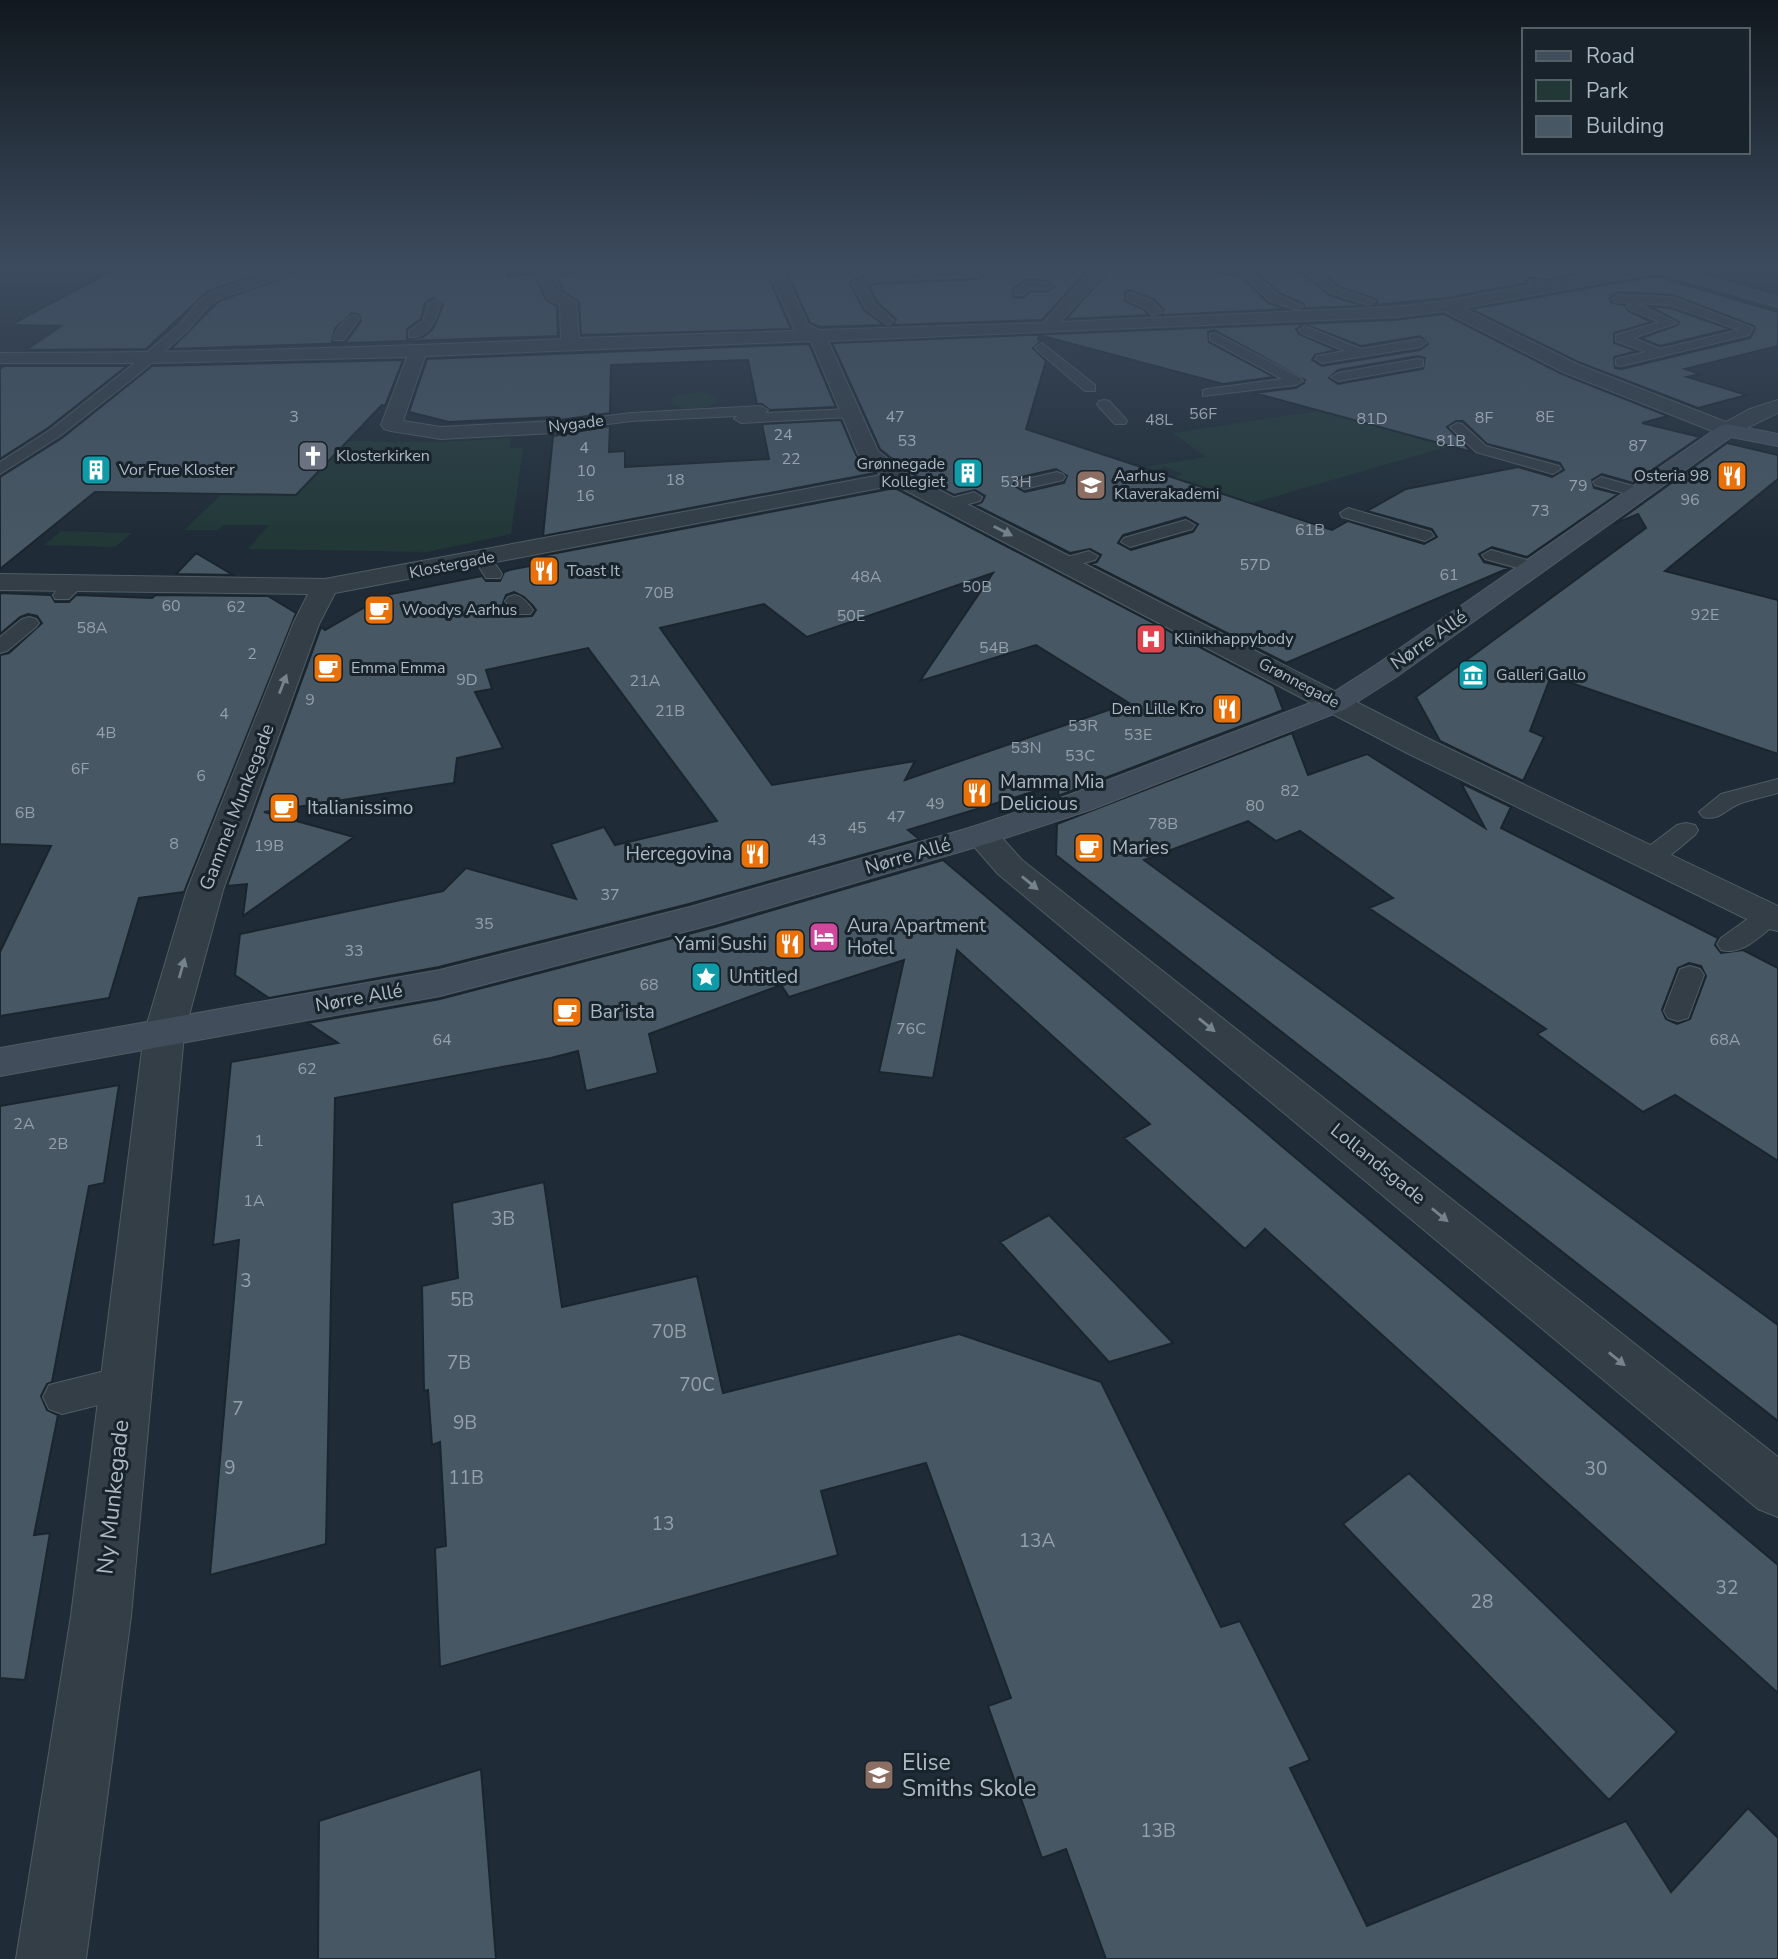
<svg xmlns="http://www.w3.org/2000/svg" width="1778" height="1959" font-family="'Nunito Sans',sans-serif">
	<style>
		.green { fill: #213837 }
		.building { fill: #475763; stroke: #1a252e; stroke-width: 2; fill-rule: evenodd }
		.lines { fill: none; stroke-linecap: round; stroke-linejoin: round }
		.lane-casing { stroke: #505c65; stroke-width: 2 }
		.street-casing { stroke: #505c65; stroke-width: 2 }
		.secondary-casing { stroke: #505c65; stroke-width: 2 }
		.lane { fill: #333e47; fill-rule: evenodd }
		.street { fill: #333e47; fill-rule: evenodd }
		.secondary { fill: #414d5a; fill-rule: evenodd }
		.oneway { fill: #76828c }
		.labels { text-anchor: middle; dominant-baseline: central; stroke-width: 6; stroke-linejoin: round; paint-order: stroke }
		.number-label { font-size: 16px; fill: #94a0ac }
		.far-street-label { font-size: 16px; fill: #adb9c4; stroke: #18232b }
		.far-poi-label { font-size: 16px; fill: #adb9c4; stroke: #18232b; text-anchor: start }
		.street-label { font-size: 19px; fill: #adb9c4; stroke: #18232b }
		.poi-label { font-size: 19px; fill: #adb9c4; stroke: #18232b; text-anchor: start }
		.near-number-label { font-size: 19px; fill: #94a0ac }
		.near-street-label { font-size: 23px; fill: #adb9c4; stroke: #18232b }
		.near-poi-label { font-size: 23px; fill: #adb9c4; stroke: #18232b; text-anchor: start }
	</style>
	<rect width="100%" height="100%" fill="#1f2c37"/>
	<path class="green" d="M701,392l17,5v5c-14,8 -33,9 -47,1v-4l7,-4z
		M1318,411l132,35 -215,62 -69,-28 17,-6 -18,-7 -18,5 -9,-4 69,-11 -35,-24z
		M511,438l-1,10h13l-12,86 -84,18 -179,-3 21,-24h-45l-6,5h-34l38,-36 73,1 53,-54 89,1z
		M61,531l71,2 -17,14 -71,-2z"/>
	<path class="building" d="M121,266h164l-77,25 -62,58 -120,1 35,-24 -51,-1z
		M317,266h189l1,10 28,-2 11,26 11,6 1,30 -387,13 48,-48zM433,298l10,7 -10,24 -10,8 -16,2v-10l14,-10 4,-16zM352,313l7,2 2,6 -15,21h-14l3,-14z
		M643,266h121l27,63 -210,6 -2,-33 -16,-11 -5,-14 28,-8z
		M784,266h307l-49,54 -149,5 3,-6 -19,-17 -8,-16 6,-2 105,-5 5,-5 -9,-6 -104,5 -21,8 -1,3 14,26 20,15 -64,2 -10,-4zM1026,279l21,2 7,6 -8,5h-16l-7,6 -10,-1v-8z
		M1113,266h74l55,11 26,26 18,6 -124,6 2,-5 -10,-11 -24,-9 -5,2v9l18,8 6,6 -83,4z
		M1236,266h57l36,29 34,11 -59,2v-4l-25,-11 -27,-25z
		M1314,266h304l-73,14 -16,-3 -3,6 -80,15 -73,7 5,-3 -2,-3 -36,-12z
		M1656,276l122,36v34l-93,23 15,5 -13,3 60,18 -49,13 -120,-46 -107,-53zM1618,292l55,3 81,31 1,3 -5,9 -128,31 -7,-1 -1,-11 23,-6 -23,-8v-10l38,-11 -24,-11 -3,-6 -13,-2 -3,-5z
		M1649,306l21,2 60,21 -70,17 -19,-8 37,-13 1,-3z
		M1444,314l118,60 106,42 -26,7 58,14 -67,46 -31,-9 -10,6 2,8 24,6 -91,63 -35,-10 -13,7 5,8 25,6 -223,95 -195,-99 6,-2 4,-7 -11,-6 -20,4 -95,-48 7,-3 3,-6 -10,-6 -21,5 -47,-24 -27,-22 -48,-106 563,-23zM1304,324l57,22 59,-10 8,8 -8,6 -98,16 -10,-6 3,-5 21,-5 -37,-16 -3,-5zM1214,330l91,50 -1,3 -8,5 -42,5 218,59 -25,-25 9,-6h7l24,23 73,19 4,7 -12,7 -34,-10 -112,22 -39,22 65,18 5,8 -13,7 -76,-23 -16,9 -306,-101 20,-68 -13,-13 8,-7 -3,-2 1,-4 184,49 51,-7 -65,-35 -1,-10zM1418,356l7,2 -2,11 -85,15 -9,-6 9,-8zM1056,469l11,7 -3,7 -39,9 -12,-7 4,-7zM1185,517l13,7 -5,8 -62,18 -13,-7 5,-8z
		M809,344l27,63 -66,3 -8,-6h-5l-9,-44 -137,5 -1,48 -51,7 -4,-3 -106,5 -40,-10 18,-53z
		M403,360l-18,46 -3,-1 -86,90 -201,-3 -95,77v-92l62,-39 90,-72z
		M4,366h123l-79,62 -48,31v-90z
		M841,420l15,35 19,18 -332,63 10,-100 57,-10 -1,26 16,-1v16l144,-8 -7,-35z
		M1727,443l51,12v24l-113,92 113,29v154l-227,-78 -21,55 14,6 -21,44 -83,-40 -24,-44 230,-169 -8,-14 -24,10z
		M895,488l379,198 9,24 -225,86 1,-12 -151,46 11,9 -230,65 -250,63 -170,31 -34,-23 5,-41 203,-43 23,-23 110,31 -25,-55 53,-17 11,18 102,-24 -129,-173 -102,22 6,19 -17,3 28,56 -46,10 -3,25 -190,29 90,25 -111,79 4,-32 -20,2 94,-259 4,3 61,-35 96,-19 4,5h14l4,-9 5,-2 31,-6 1,-8zM993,573l-73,108 116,-36 93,58 -224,77 10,-19 -143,24 -112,-157 104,-24 43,33zM514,592l10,5 9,9 3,4 -4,6 -16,1 -13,-14 3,-8z
		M196,553l37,22 -57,-1z
		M0,593l51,2 4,7h14l7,-7 76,3 4,-3 112,1 28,17 -112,279 -45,6 -30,100 -109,18v-64l51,-106 -51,-2v-189l9,-2 33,-30 -5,-7 -9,-2 -8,3 -20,17z
		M1292,733l16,42 59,-21 118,74 -24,-45 50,24 -10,21 217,110 -3,7 6,8 22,-3 35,18v193l-103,-66 -32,17 -106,-78 9,-5 -177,-121 24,-10 -93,-67 -24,10 -28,-20 -104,39 634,465v96l-722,-566 1,-31zM1689,963l12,3 5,10 -16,43 -13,5 -11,-5 -4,-9 16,-42z
		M943,860l835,705v128l-513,-464 -20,20 -121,-111 26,-14 -193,-174 -24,128 -54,-6 25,-112 -115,37 -8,-12 -132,49 9,39 -72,18 -8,-40 -27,7 -216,40 -9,446 -116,31 29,-335 -26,5 18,-183 107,-19 -30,-20 132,-24 275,-72z
		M119,1085l-15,98 -15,3 -37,196 -5,2 -6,12 6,14 11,5 -24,120 16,-2 -25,147 -25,-2v-572z
		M544,1182l18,125 135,-31 26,117 236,-59 142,48 120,245 19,-6 70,139 -20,8 77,158 259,-105 45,71 77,-84 30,30v121h-672l-40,-110 -24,9 -54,-152 23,-8 -85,-235 -105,28 17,64 -398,112 -5,-119 11,-2 -6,-104 -8,3 -4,-55 -4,1 -2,-105 36,-8 -6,-75z
		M1049,1215l124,128 -64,19 -109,-120z
		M1409,1473l268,259 -68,68 -266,-276z
		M481,1769l15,190h-178l1,-138z"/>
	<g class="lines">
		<g class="lane-casing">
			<path id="lane" d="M296,266h19l-97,33 -11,8 -19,23 -47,42 -81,64 -60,38v-12l50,-32 81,-64 49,-42 19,-23 11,-8 40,-14z
				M1189,266l61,4 28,25 25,11 -6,4 -27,-9 -27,-26z
				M1296,266h13l30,23 36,12 -6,4 -38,-12z
				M976,271l6,3 -2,2 -106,5 -9,4 10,19 19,17 -6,4 -22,-16 -14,-26 21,-8z
				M1529,280h8l19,7 -6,3 -21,-6z
				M1026,282l20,1 6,3 -6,3h-17l-6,6h-8v-4z
				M1131,293l21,8 10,11 -10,3 -8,-8 -17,-7v-6z
				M1618,295l54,2 81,31 -4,7 -128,31 -5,-1v-6l30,-7 -30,-11v-6l44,-13 -31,-13 -2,-3 3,-3 -16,-1 -2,-3zM1636,303l35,2 68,25 -79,19 -27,-11 44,-15z
				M434,300l6,4c-4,16 -11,35 -31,33v-6l14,-10 5,-17z
				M353,315l4,1 2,3 -15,21h-10c-1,-7 11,-22 19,-25z
				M1305,326l56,23 59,-10 6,4 -6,4 -98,16 -7,-4 2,-3 28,-5 -44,-18 -2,-3z
				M1215,333l86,45 2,3 -7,4 -93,11v-6l5,-1 74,-10 -72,-39v-6z
				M1042,343l53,42v6h-10l-48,-41 -2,-3z
				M1418,359l5,1v6l-85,15 -7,-4 7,-4z
				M1104,400l5,1 16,17 2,3 -2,3h-10l-16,-17 -2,-3 2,-3z
				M761,406l7,4 -3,3 85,-4 7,4 -7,4 -109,6 -7,-4 3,-3 -106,5 -77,10 -7,-4 7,-4 77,-10z
				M1457,423l5,1 24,22 73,20 2,3 -8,5 -77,-22 -26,-25z
				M1057,472l6,2 2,3 -2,3 -39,9 -8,-5 2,-3z
				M1601,477l43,12 2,3 -8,5 -43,-12 -2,-3z
				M974,492l8,5 -2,4 -30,8 -8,-5 2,-4z
				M1348,508l83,24 3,4 -9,5 -83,-24 -2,-4z
				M1186,520l9,5 -3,4 -62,18 -9,-5 3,-4z
				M1491,550l47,13 3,4 -9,5 -47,-13 -3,-4z
				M1089,551l9,5 -3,4 -29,8 -9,-5 3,-4z
				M483,554l6,1 13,19 -2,4h-14l-12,-19z
				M76,577l9,6 -16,16h-14l-2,-4c5,-8 14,-15 23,-18z
				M515,595c8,2 13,8 18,15l-3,4h-14l-11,-13 3,-4z
				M29,617l7,2 3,4 -3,4 -29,24 -7,2v-16l22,-18z
				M1778,779v14c-13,4 -27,6 -39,11 -15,6 -19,17 -36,13l-4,-5 22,-18z
				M1686,823l9,2 3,5 -3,5c-16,12 -34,34 -55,28l-4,-5 4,-5 37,-28z
				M1769,908l9,2v12c-17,13 -35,34 -57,28l-4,-6 4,-6 39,-28z
				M1690,966l10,3 4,6 -16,43 -10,3 -10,-3 -4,-7 16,-42z
				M125,1366l13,5 6,12 -6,12 -76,19 -13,-5 -6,-12 6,-12z"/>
		</g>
		<g class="street-casing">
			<path id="street" d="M550,266h35l-2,3 -29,6 7,18 15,9 3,36 216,-7 -29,-65h15l27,59 11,5 224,-7 52,-57h16l-51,56 335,-15 51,-6 183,-34 57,-1 -7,5 -50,6 -166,31 114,56 149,58 24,-13 28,-9v13l-44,21h-14l-157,-62 -119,-61 -49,6 -567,24 50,110 28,22 525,267 347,166v25l-13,-3 -356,-174 -514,-269 -560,108 -16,31 -96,266 -39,144 -53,582 -45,343h-70l55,-343 73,-582 43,-144 106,-266 15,-30 -308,-4v-16l325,5 556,-104 -23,-21 -47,-113 -386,15 -22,65 38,6 113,-6 7,2 3,4 -3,4 -7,2 -113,6 -50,-8 -7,-2 -3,-4 26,-68 -258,6h-149v-10c187,0 374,-5 561,-14l-1,-35 -12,-5 -11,-27 3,-3z
				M981,825l12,3 29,32 756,597v60l-20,-8 -760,-635 -34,-39 5,-7z"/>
		</g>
		<g class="secondary-casing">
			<path id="secondary" d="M1644,266h25l109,31v10l-132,-38z
				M1727,424l51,10v12l-47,-9 -335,240 -50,32 -253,100 -100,33 -279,82 -274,72 -440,80v-28l440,-78 250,-63 279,-79 100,-33 257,-98 50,-32 344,-239z"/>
		</g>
		<use href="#lane" class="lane"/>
		<use href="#street" class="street"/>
		<use href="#secondary" class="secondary"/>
	</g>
	<defs><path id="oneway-solid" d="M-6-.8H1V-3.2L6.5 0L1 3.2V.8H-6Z" transform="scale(1.75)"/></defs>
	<g class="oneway">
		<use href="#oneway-solid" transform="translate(1003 531) rotate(27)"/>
		<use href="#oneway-solid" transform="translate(283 684) rotate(-69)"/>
		<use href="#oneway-solid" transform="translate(1030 883) rotate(39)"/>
		<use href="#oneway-solid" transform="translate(182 968) rotate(-74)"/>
		<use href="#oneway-solid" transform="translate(1207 1025) rotate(39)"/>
		<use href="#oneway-solid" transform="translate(1440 1215) rotate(39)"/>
		<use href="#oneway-solid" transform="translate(1617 1359) rotate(39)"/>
	</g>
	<linearGradient id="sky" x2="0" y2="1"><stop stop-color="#11181e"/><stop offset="0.49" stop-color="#3c4b5e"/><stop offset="1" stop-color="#3c4b5e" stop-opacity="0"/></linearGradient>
	<rect width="1778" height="541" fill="url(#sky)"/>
	<defs>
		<g id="church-square" transform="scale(1.575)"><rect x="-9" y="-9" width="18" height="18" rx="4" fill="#6b7280" stroke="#18232b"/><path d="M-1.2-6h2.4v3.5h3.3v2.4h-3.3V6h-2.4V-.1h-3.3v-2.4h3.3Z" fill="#fff"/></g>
		<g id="building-square" transform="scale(1.575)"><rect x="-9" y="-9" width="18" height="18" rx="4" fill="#0f9aa8" stroke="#18232b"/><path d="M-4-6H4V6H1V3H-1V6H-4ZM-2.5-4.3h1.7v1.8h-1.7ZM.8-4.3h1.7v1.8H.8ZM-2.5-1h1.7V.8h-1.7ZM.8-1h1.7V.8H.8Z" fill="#fff"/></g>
		<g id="restaurant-square" transform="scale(1.575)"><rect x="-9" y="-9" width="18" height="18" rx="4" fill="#e8710a" stroke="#18232b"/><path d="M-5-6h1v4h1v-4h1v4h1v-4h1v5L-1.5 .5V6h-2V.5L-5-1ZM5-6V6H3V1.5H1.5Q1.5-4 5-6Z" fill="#fff"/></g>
		<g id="school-square" transform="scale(1.575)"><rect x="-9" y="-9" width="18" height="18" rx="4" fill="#8d6e63" stroke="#18232b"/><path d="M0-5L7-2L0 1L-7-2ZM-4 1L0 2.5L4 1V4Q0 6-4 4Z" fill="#fff"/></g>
		<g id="cafe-square" transform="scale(1.575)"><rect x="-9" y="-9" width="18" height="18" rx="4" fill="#e8710a" stroke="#18232b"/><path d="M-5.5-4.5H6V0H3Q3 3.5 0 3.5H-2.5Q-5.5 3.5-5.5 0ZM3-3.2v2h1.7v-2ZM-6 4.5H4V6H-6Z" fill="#fff"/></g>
		<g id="hospital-square" transform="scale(1.575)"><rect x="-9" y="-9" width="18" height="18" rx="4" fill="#e0444e" stroke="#18232b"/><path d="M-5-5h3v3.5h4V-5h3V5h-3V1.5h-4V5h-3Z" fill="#fff"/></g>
		<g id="museum-square" transform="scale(1.575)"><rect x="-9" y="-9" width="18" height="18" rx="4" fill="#0f9aa8" stroke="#18232b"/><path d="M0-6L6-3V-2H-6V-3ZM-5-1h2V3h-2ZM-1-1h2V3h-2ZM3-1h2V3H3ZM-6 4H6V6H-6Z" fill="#fff"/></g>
		<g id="hotel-square" transform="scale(1.575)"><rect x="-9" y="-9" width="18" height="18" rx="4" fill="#d1479c" stroke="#18232b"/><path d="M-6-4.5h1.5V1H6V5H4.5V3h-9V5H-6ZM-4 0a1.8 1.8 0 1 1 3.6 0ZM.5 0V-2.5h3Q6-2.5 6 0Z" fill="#fff"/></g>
		<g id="sight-square" transform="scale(1.575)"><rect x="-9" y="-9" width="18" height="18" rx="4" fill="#0f9aa8" stroke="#18232b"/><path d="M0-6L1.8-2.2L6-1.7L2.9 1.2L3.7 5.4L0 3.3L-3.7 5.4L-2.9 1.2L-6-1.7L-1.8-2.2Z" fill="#fff"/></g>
	</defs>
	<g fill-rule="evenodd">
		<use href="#church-square" x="313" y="456"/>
		<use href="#building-square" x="96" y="470"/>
		<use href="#building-square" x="968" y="473"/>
		<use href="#restaurant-square" x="1732" y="476"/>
		<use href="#school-square" x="1091" y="485"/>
		<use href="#restaurant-square" x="544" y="571"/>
		<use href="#cafe-square" x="379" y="610"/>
		<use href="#hospital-square" x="1151" y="639"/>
		<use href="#cafe-square" x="328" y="668"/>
		<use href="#museum-square" x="1473" y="675"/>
		<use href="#restaurant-square" x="1227" y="709"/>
		<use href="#restaurant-square" x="977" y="793"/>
		<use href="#cafe-square" x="284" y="808"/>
		<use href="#cafe-square" x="1089" y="848"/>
		<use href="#restaurant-square" x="755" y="854"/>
		<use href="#hotel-square" x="824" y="937"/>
		<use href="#restaurant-square" x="790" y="944"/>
		<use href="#sight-square" x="706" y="977"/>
		<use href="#cafe-square" x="567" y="1012"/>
		<use href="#school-square" x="879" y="1775"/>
	</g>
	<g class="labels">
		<g class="number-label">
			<text x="1203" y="414">56F</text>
			<text x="294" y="417">3</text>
			<text x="895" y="417">47</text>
			<text x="1545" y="417">8E</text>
			<text x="1484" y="418">8F</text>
			<text x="1372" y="419">81D</text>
			<text x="1159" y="420">48L</text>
			<text x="783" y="435">24</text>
			<text x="907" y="441">53</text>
			<text x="1451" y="441">81B</text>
			<text x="1638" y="446">87</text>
			<text x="584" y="448">4</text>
			<text x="791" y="459">22</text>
			<text x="586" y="471">10</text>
			<text x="675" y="480">18</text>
			<text x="1016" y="482">53H</text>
			<text x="1578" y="486">79</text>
			<text x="585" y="496">16</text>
			<text x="1690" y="500">96</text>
			<text x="1540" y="511">73</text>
			<text x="1310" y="530">61B</text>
			<text x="1255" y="565">57D</text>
			<text x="1449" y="575">61</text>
			<text x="866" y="577">48A</text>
			<text x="977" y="587">50B</text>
			<text x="659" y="593">70B</text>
			<text x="171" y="606">60</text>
			<text x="236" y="607">62</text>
			<text x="1705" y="615">92E</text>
			<text x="851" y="616">50E</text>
			<text x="92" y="628">58A</text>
			<text x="994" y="648">54B</text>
			<text x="252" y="654">2</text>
			<text x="467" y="680">9D</text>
			<text x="645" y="681">21A</text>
			<text x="310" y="700">9</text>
			<text x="670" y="711">21B</text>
			<text x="224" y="714">4</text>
			<text x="1083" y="726">53R</text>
			<text x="106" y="733">4B</text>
			<text x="1138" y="735">53E</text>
			<text x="1026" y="748">53N</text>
			<text x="1080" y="756">53C</text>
			<text x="80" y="769">6F</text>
			<text x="201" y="776">6</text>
			<text x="1290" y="791">82</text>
			<text x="935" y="804">49</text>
			<text x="1255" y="806">80</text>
			<text x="25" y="813">6B</text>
			<text x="896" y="817">47</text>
			<text x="1163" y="824">78B</text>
			<text x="857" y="828">45</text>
			<text x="817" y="840">43</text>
			<text x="174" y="844">8</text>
			<text x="269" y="846">19B</text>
			<text x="610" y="895">37</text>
			<text x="484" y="924">35</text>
			<text x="354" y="951">33</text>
			<text x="649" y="985">68</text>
			<text x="911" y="1029">76C</text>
			<text x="442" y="1040">64</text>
			<text x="1725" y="1040">68A</text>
			<text x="307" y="1069">62</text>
			<text x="24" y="1124">2A</text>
			<text x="259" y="1141">1</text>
			<text x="58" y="1144">2B</text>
			<text x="254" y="1201">1A</text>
		</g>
		<g class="far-street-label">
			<text transform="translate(576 424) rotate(-7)">Nygade</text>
			<text transform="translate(452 565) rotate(-11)">Klostergade</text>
			<text transform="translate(1299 683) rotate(28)">Grønnegade</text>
		</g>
		<g class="far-poi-label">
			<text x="336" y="456">Klosterkirken</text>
			<text x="945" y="464" text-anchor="end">Grønnegade<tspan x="945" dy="18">Kollegiet</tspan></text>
			<text x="119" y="470">Vor Frue Kloster</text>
			<text x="1114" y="476">Aarhus<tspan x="1114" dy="18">Klaverakademi</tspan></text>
			<text x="1709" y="476" text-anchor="end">Osteria 98</text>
			<text x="567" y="571">Toast It</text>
			<text x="402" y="610">Woodys Aarhus</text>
			<text x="1174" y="639">Klinikhappybody</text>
			<text x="351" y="668">Emma Emma</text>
			<text x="1496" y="675">Galleri Gallo</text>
			<text x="1204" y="709" text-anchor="end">Den Lille Kro</text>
		</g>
		<g class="street-label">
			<text transform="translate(1429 640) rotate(-35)">Nørre Allé</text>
			<text transform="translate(237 807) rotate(-69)">Gammel Munkegade</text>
			<text transform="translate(908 856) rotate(-16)">Nørre Allé</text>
			<text transform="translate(359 998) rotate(-10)">Nørre Allé</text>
			<text transform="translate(1378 1164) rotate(39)">Lollandsgade</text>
		</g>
		<g class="poi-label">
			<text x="1000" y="782">Mamma Mia<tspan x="1000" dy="22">Delicious</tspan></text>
			<text x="307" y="808">Italianissimo</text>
			<text x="1112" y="848">Maries</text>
			<text x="732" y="854" text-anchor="end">Hercegovina</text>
			<text x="847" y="926">Aura Apartment<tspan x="847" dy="22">Hotel</tspan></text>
			<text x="767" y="944" text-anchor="end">Yami Sushi</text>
			<text x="729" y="977">Untitled</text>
			<text x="590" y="1012">Bar’ista</text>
		</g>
		<g class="near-number-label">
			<text x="503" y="1219">3B</text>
			<text x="246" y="1281">3</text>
			<text x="462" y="1300">5B</text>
			<text x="669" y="1332">70B</text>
			<text x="459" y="1363">7B</text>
			<text x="697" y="1385">70C</text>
			<text x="238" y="1409">7</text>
			<text x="465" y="1423">9B</text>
			<text x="230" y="1468">9</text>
			<text x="1596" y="1469">30</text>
			<text x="466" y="1478">11B</text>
			<text x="663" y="1524">13</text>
			<text x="1037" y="1541">13A</text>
			<text x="1727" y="1588">32</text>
			<text x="1482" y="1602">28</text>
			<text x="1158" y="1831">13B</text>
		</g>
		<g class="near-street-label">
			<text transform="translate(113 1497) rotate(-84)">Ny Munkegade</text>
		</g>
		<g class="near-poi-label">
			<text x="902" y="1762">Elise<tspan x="902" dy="26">Smiths Skole</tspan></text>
		</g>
	</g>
	<rect x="1522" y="28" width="228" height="126" fill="#18232b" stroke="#545f68" stroke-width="2"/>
	<rect x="1536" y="51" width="35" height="10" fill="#414d5a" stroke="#545f68" stroke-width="2"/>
	<text x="1586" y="63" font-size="21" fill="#adb9c4">Road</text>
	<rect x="1536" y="80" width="35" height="21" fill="#213837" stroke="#545f68" stroke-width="2"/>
	<text x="1586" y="98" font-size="21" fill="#adb9c4">Park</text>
	<rect x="1536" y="116" width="35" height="21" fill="#475763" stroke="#545f68" stroke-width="2"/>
	<text x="1586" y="133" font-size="21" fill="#adb9c4">Building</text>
</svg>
